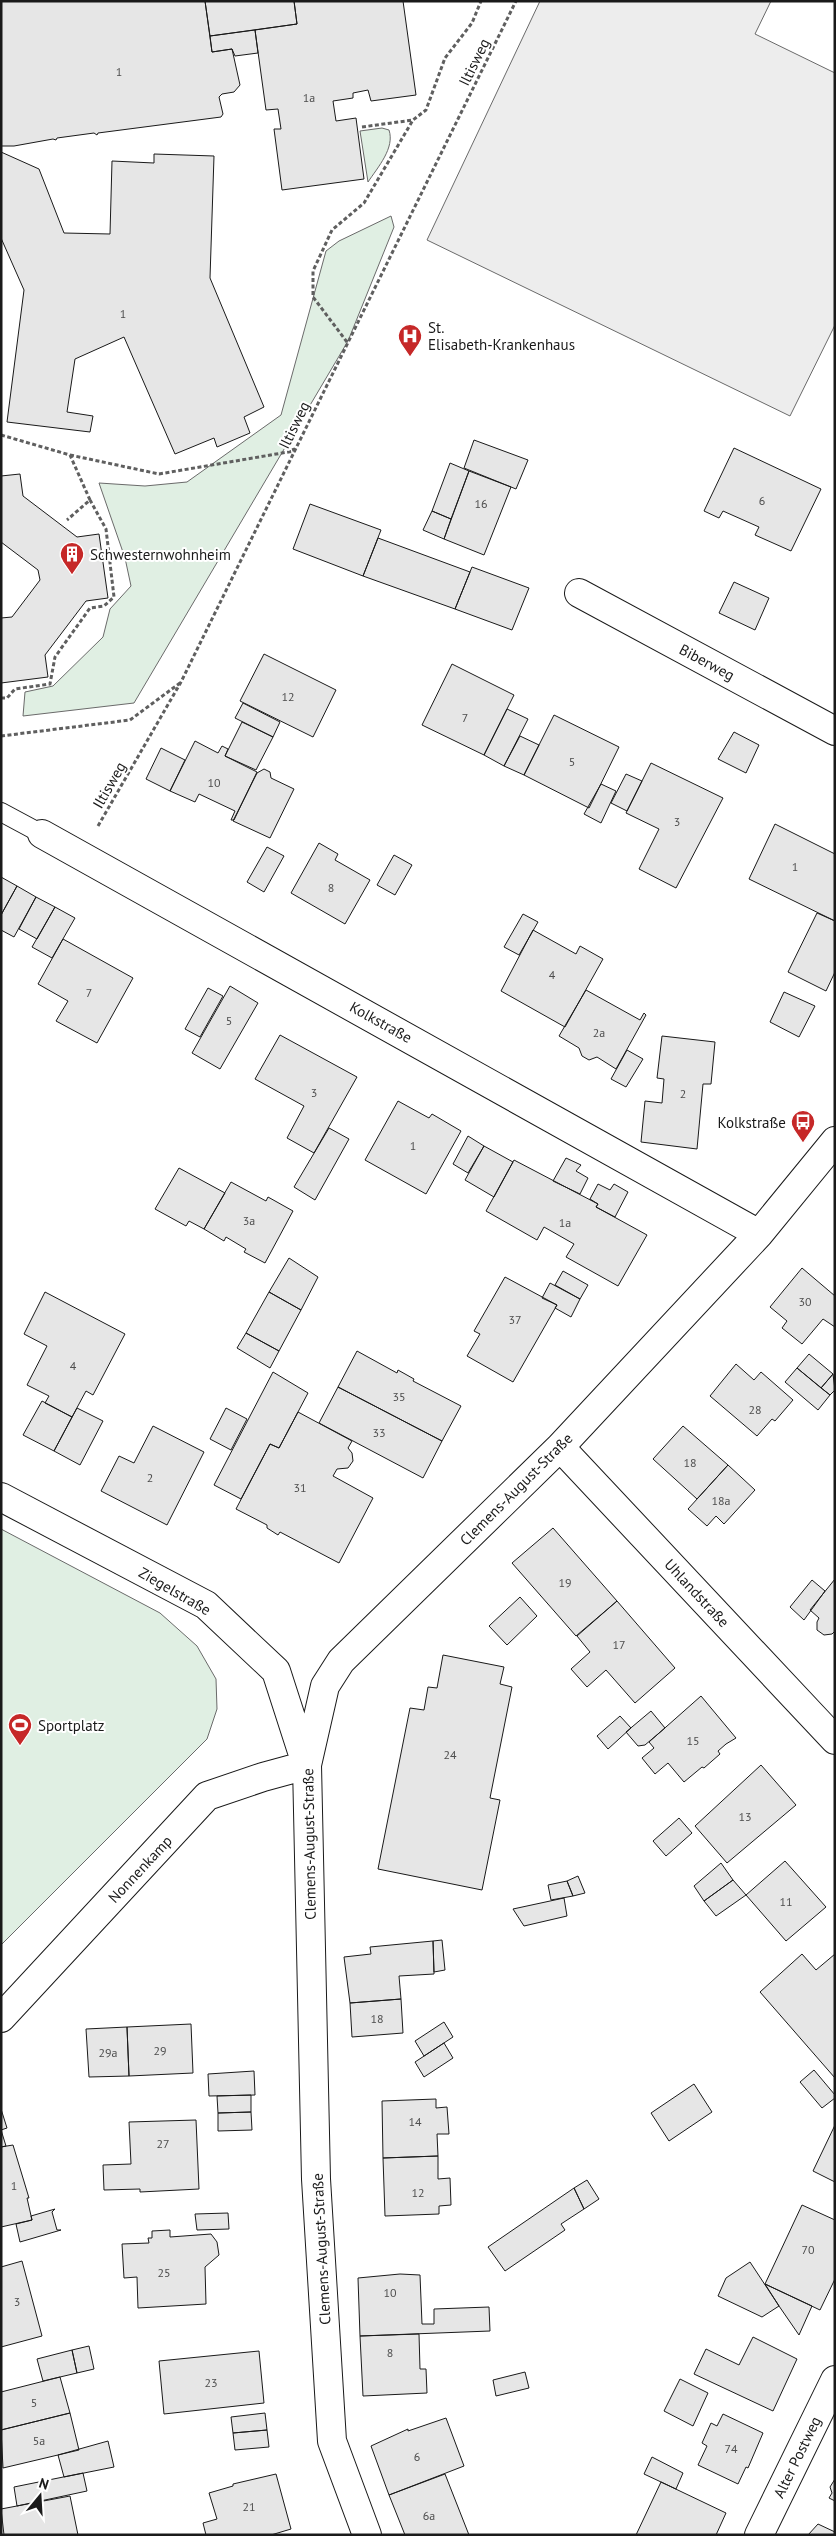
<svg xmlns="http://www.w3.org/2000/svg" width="836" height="2536" font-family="'PT Sans',sans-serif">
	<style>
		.green { fill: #e0efe3; stroke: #6a6a6a }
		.parking { fill: #ededed; stroke: #6a6a6a }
		.building { fill: #e6e6e6; stroke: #1a1a1a }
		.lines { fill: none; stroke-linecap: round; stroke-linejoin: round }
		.lane-casing { stroke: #1a1a1a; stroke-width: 20 }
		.street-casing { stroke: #1a1a1a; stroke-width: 30 }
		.path { stroke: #5f5f5f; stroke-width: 3; stroke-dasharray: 4 2.5; stroke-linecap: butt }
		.lane { stroke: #fff; stroke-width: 18 }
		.street { stroke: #fff; stroke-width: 28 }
		.labels { text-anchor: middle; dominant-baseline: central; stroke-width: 4; stroke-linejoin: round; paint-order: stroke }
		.number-label { font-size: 12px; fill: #4d4d4d }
		.street-label { font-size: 15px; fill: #1a1a1a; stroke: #fff }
		.poi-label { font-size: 15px; fill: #1a1a1a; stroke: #fff; text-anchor: start }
	</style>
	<rect width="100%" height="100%" fill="#fff"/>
	<path class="green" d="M382,128l7,2c6,18 -11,37 -21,52l-8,-51z
		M391,216l3,11 -46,114 -214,362 -111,13 2,-24 28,-6 50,-49 7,-28 21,-23 -6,-28 -26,-75 46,3 42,-4 94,-67 45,-164 13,-10z
		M1,1529l159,84 37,33 19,33 1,30 -10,30 -206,206z"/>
	<path class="parking" d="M540,1h231l-16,33 80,39v252l-45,91 -363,-176z"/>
	<path class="building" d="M1,1h204l7,51 20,-3 8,36 -6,7 -12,2 -3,3 4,17 -2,3 -123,16 -1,2 -3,-2 -37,5 -1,2 -3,-1 -39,7h-13z
		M205,1h89l3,23 -87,12z
		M294,1h109l13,94 -45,6 -3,-11 -15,3v5l-20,3 3,20 20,-3 8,61 -82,11 -8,-61h7l-3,-20 -12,1 -11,-80 42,-6z
		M255,30l3,23 -23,3 -3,-7 -20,3 -2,-16z
		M1,152l38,17 25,64 46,1 2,-73 42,2v-9l60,2 -4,122 54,129 -20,10 6,16 -33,14 -3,-9 -39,16 -51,-117 -49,22 -8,53 26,4 -3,16 -83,-10 17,-132 -23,-52z
		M474,440l54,20 -12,29 -52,-21z
		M734,448l87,41 -30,62 -36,-16 4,-8 -36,-16 -4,7 -15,-7z
		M450,463l19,8 -18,48 -19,-8z
		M469,471l42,16 -27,68 -40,-16z
		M20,474l3,22 54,41 22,-3 9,64 -22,3 -41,54 3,22 -47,6v-65l11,-1 28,-37 -2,-10 -37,-28v-66z
		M310,504l71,26 -18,46 -70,-27z
		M432,511l19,8 -7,20 -21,-9z
		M378,538l92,34 -15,37 -92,-33z
		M472,567l57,21 -17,42 -57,-21z
		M734,582l35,16 -14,32 -36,-17z
		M264,654l72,36 -23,47 -73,-36z
		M452,664l62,31 -30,60 -62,-30z
		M243,703l37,19 -7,15 -38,-19z
		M507,709l21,10 -24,47 -20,-11z
		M554,715l65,32 -30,61 -65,-33z
		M242,722l31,15 -17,33 -31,-14z
		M734,732l25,13 -13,28 -28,-14z
		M520,736l19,9 -15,30 -20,-9z
		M195,741l23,12 4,-7 6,3 -3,7 32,16 -23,48h-3l4,-9 -36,-17 -4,8 -25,-11z
		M161,748l24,12 -15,31 -24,-12z
		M651,763l72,35 -47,90 -37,-19 20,-40 -33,-16z
		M264,769l6,3 1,6 23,11 -24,49 -37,-17 24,-48z
		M626,774l16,7 -15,30 -16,-8z
		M601,784l15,7 -15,32 -17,-9z
		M775,824l60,30v67l-86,-42z
		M319,843l19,11 -3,6 35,20 -25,44 -54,-31z
		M267,847l17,9 -20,36 -17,-10z
		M394,855l18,10 -17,30 -18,-10z
		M1,877l16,9 -16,29z
		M17,886l19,11 -22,40 -13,-7v-15z
		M36,897l19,10 -18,32 -18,-10z
		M55,907l20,11 -23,40 -20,-11z
		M817,913l18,8v51l-9,19 -38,-19z
		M523,914l15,8 -19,33 -15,-8z
		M533,930l43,24 4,-8 23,13 -38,68 -64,-36z
		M63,939l70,39 -36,65 -41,-22 12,-20 -30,-17z
		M230,986l28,17 -38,66 -28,-16z
		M208,988l15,8 -23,41 -15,-8z
		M586,990l54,30 4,-7 2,2 -30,54 -19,-12 -8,3 -7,-4 -3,-8 -20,-12z
		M784,992l31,14 -16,31 -29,-15z
		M280,1035l77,42 -43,76 -27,-15 17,-32 -49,-27z
		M662,1036l53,6 -4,42h-8l-6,65 -56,-7 4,-41 17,2 2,-24 -7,-1z
		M627,1050l16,9 -17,28 -15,-8z
		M398,1101l31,17 3,-4 29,17 -35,63 -61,-34z
		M329,1128l20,11 -34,61 -21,-13z
		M468,1136l16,10 -16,27 -15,-9z
		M484,1146l29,16 -19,35 -29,-17z
		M566,1158l15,7 -5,6 12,7 -8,16 -27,-13z
		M514,1160l84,44 -2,3 51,28 -29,51 -52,-29 8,-13 -30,-17 -7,13 -51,-29z
		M179,1168l46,25 -21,36 -15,-8 -3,5 -31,-17z
		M231,1182l35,19 2,-4 25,14 -28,52 -21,-11 2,-3 -20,-12 -2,4 -20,-12z
		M598,1184l12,6 4,-6 14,8 -13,25 -19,-10 2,-3 -8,-5z
		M289,1258l29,19 -17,33 -32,-18z
		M802,1268l33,28v31l-12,-8 -21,25 -20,-16 5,-7 -17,-14z
		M563,1271l25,14 -8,14 -25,-14z
		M505,1277l52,28 -44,77 -46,-26 13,-22 -6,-3z
		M550,1283l30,16 -9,18 -16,-9 2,-3 -15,-7z
		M45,1292l80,42 -32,61 -7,-4 -14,26 -27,-14 4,-7 -22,-11 20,-39 -23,-12z
		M269,1292l32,18 -22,41 -33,-18z
		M246,1333l33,18 -9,17 -33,-20z
		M357,1351l40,22 1,-3 16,9 -1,2 48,25 -19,35 -104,-54z
		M809,1354l24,20 -12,14 -24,-20z
		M736,1364l18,16 7,-8 32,28 -18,21 -3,-2 -15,17 -47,-40z
		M797,1368l33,27 -12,15 -33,-28z
		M273,1372l35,21 -29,55 -9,-4 -29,55 -27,-14z
		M833,1374l2,16 -5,5 -9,-7z
		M338,1387l104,54 -19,37 -104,-55z
		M42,1401l30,16 -18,34 -31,-16z
		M77,1408l26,13 -23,44 -26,-14z
		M226,1408l21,11 -16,31 -21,-11z
		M298,1412l54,29 -4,7 4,5 1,8 -5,7 -11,1 -4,7 40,22 -34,65 -59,-31 -2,3 -11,-7v-3l-31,-16 34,-65 9,4z
		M153,1426l51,26 -37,73 -66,-34 18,-35 15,7z
		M683,1426l45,39 -31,34 -44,-40z
		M728,1465l27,25 -31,34 -8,-8 -9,10 -19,-17z
		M553,1528l64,73 -41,35 -64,-73z
		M835,1579v52l-3,3 -8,1 -7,-5v-8l2,-4 -9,-8z
		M812,1580l13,11 -21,29 -14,-13z
		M520,1597l17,19 -30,29 -18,-19z
		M617,1601l58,67 -40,35 -29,-33 -19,17 -16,-18 19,-17 -13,-16z
		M443,1655l61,12 -4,17 12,3 -22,111 10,2 -18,90 -104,-21 32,-161 14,2 4,-23 9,1z
		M701,1696l35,42 -10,6 -8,7 2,3 -16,14 -2,-1 -18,15 -16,-19 -13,11 -13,-16 12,-10 -5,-6z
		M651,1711l14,17 -20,17 -7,1 -12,-14z
		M620,1716l11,12 -23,21 -11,-13z
		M761,1765l35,40 -69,58 -32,-37z
		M679,1818l13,15 -26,23 -13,-15z
		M785,1861l41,46 -40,34 -40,-46z
		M721,1863l12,17 -29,21 -10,-15z
		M578,1876l7,17 -12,3 -6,-15z
		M733,1880l13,15 -30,21 -12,-15z
		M567,1881l6,15 -22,4 -3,-15z
		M564,1898l3,18 -43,10 -11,-17z
		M442,1940l3,30 -11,2 -1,-31z
		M433,1941l1,33 -35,2 2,23 -51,4 -6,-46 27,-3 -1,-7z
		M802,1954l14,16 19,-16v124l-75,-86z
		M401,1999l2,34 -51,4 -2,-34z
		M444,2022l9,15 -29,19 -9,-15z
		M191,2024l2,49 -64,3 -2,-49z
		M127,2027l2,49 -40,1 -3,-48z
		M444,2043l9,15 -29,19 -9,-15z
		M814,2070l21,25v3l-13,10 -22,-26z
		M254,2071l1,24 -46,1 -1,-22z
		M694,2084l18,28 -43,29 -18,-28z
		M251,2095v17l-33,1 -1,-17z
		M436,2099v9l11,-1 2,27h-12l1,22 -55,2 -1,-57z
		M1,2109l6,19 -6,2z
		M251,2112l1,18 -34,1v-18z
		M196,2120l3,69 -59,3v-3l-36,1 -1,-25 28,-1 -2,-42z
		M835,2125v57l-22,-11z
		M1,2130l5,16 -5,1z
		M13,2145l16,53h-2l5,22 -31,7v-80z
		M438,2156v23l12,-1 1,27 -12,1v8l-54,2 -2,-58z
		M587,2180l12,19 -15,10 -10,-21z
		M574,2188l10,21 -23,15 4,6 -60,41 -17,-24z
		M802,2205l33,15v59l-15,31 -55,-26z
		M55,2209l-3,3 5,18h4l-41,12 -4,-18 16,-4 -1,-4z
		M228,2213l1,16 -32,1 -2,-16z
		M170,2230v7l41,-3 6,8 2,13 -14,12 1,37 -68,4 -1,-31 -13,1 -2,-34 27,-1 -1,-5h4v-7z
		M22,2261l20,75 -41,11v-80z
		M750,2262l29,44 -17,11 -44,-21 8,-18z
		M400,2274l20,1 2,49h12v-15l55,-2 1,24 -130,5 -2,-58z
		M765,2284l47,22 -13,29 -20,-29z
		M419,2334l1,35h6l1,24 -64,3 -3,-60z
		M753,2337l44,22 -24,52 -79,-37 12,-25 33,16z
		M89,2346l5,23 -17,4 -5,-23z
		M72,2350l5,23 -34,8 -6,-22z
		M259,2351l5,52 -100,11 -5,-53z
		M525,2372l4,16 -33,8 -3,-16z
		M60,2377l10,36 -69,17v-38z
		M680,2379l28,14 -15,33 -29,-15z
		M70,2413l9,37 -76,18 -2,-38z
		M265,2413l2,17 -34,3 -2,-16z
		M723,2414l40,19 -15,35 -2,-1 -8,17 -40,-19 9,-19 -5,-3 9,-20 6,3z
		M446,2418l18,48 -75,29 -18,-49 37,-17v2z
		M267,2430l2,17 -34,3 -2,-17z
		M108,2441l6,26 -50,10 -6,-22z
		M652,2457l31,16 -7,16 -32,-15z
		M83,2473l4,18 -70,15 -3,-19z
		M276,2474l15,55 -20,6h-65l-3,-12 14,-4 -8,-26 24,-7v-2z
		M445,2474l24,61h-64l-16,-40z
		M835,2479v22l-6,-3 3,-5 -2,-6z
		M661,2482l65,31 -10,22h-80z
		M70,2496l8,39h-74l-3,-26z
		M818,2524l17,8v3h-27z"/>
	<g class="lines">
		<g class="lane-casing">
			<path id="lane" d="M1,812l41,22"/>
		</g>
		<g class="street-casing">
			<path id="street" d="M579,593l256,138
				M42,834l717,400
				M560,1447l275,293
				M1,1497l205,108 70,66 30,93
				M1,2018l206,-222 56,-19 44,-12
				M367,2535l-35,-94 -16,-262 -9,-414 18,-79 16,-25 219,-214 199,-213 76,-93
				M759,2535l76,-155"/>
		</g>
		<path class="path" d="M362,127l51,-7 13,-10 19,-52 27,-35 9,-22
			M347,342l-34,-45v-26l19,-41 32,-27 49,-83
			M1,435l69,20 20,45 -23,20
			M70,455l89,19 135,-23 -1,-3
			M1,698h6l8,-9 35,-5 5,-27 35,-49 14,-2 10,-9 -8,-68 -16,-29
			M1,736l129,-16 50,-37
			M98,826l83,-144 335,-681"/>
		<use href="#lane" class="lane"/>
		<use href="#street" class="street"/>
	</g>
	<defs>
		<g id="hospital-pin" transform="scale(1.25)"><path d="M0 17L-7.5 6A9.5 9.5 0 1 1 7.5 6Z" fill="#c62828" stroke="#fff"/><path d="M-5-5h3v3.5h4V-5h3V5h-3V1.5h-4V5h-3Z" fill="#fff"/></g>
		<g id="building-pin" transform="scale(1.25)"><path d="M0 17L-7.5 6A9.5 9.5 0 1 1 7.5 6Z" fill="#c62828" stroke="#fff"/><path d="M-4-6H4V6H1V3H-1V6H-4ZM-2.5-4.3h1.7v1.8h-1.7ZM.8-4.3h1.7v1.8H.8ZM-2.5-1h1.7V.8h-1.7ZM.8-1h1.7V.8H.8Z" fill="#fff"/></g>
		<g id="bus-pin" transform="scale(1.25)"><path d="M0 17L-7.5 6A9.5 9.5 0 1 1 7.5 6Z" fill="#c62828" stroke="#fff"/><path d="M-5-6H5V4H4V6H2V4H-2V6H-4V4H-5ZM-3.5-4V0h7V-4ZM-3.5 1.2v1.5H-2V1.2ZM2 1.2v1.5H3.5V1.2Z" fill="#fff"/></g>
		<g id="stadium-pin" transform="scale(1.25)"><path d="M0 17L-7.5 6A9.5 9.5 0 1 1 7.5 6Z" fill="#c62828" stroke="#fff"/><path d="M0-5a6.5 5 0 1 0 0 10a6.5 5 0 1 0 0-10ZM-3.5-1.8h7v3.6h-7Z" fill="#fff"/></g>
	</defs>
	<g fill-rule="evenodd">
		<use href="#hospital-pin" x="410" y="336"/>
		<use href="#building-pin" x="72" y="554"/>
		<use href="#bus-pin" x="803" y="1122"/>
		<use href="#stadium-pin" x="20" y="1725"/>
	</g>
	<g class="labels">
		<g class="number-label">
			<text x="119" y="71">1</text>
			<text x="309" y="97">1a</text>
			<text x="123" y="313">1</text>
			<text x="762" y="500">6</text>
			<text x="481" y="503">16</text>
			<text x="288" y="696">12</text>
			<text x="465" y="717">7</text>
			<text x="572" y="761">5</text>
			<text x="214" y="782">10</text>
			<text x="677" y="821">3</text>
			<text x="795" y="866">1</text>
			<text x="331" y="887">8</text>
			<text x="552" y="974">4</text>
			<text x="89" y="992">7</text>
			<text x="229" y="1020">5</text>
			<text x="599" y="1032">2a</text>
			<text x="314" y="1092">3</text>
			<text x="683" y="1093">2</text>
			<text x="413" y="1145">1</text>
			<text x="249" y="1220">3a</text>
			<text x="565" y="1222">1a</text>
			<text x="805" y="1301">30</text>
			<text x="515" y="1319">37</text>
			<text x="73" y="1365">4</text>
			<text x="399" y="1396">35</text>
			<text x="755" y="1409">28</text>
			<text x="379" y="1432">33</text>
			<text x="690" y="1462">18</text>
			<text x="150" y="1477">2</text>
			<text x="300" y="1487">31</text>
			<text x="721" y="1500">18a</text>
			<text x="565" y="1582">19</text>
			<text x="619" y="1644">17</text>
			<text x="693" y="1740">15</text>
			<text x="450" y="1754">24</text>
			<text x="745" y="1816">13</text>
			<text x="786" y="1901">11</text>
			<text x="377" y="2018">18</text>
			<text x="160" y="2050">29</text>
			<text x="108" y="2052">29a</text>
			<text x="415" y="2121">14</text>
			<text x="163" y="2143">27</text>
			<text x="14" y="2185">1</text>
			<text x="418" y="2192">12</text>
			<text x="808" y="2249">70</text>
			<text x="164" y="2272">25</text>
			<text x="390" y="2292">10</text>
			<text x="17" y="2301">3</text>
			<text x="390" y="2352">8</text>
			<text x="211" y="2382">23</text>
			<text x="34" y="2402">5</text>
			<text x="39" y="2440">5a</text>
			<text x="731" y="2448">74</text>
			<text x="417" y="2456">6</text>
			<text x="249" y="2506">21</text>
			<text x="429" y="2515">6a</text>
		</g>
		<g class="street-label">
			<text transform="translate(474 62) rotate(-64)">Iltisweg</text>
			<text transform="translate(294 425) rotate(-64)">Iltisweg</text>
			<text transform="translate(707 662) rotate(28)">Biberweg</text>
			<text transform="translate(109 785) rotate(-60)">Iltisweg</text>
			<text transform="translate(381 1022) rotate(29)">Kolkstraße</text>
			<text transform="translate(516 1489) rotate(-45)">Clemens-August-Straße</text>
			<text transform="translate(175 1591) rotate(30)">Ziegelstraße</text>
			<text transform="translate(697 1593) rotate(47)">Uhlandstraße</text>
			<text transform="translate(309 1844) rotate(-91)">Clemens-August-Straße</text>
			<text transform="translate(140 1869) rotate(-47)">Nonnenkamp</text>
			<text transform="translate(321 2249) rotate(-93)">Clemens-August-Straße</text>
			<text transform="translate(797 2457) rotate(-64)">Alter Postweg</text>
		</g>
		<g class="poi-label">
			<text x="428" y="327">St.<tspan x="428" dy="17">Elisabeth-Krankenhaus</tspan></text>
			<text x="90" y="554">Schwesternwohnheim</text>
			<text x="786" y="1122" text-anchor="end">Kolkstraße</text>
			<text x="38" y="1725">Sportplatz</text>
		</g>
	</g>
	<rect width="836" height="2536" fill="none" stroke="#1a1a1a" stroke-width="5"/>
	<g transform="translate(40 2496) rotate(18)" stroke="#ffffff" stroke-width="4" paint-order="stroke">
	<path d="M0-4L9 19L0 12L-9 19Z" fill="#1a1a1a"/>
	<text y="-8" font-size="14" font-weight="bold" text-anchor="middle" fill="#1a1a1a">N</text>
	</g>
</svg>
